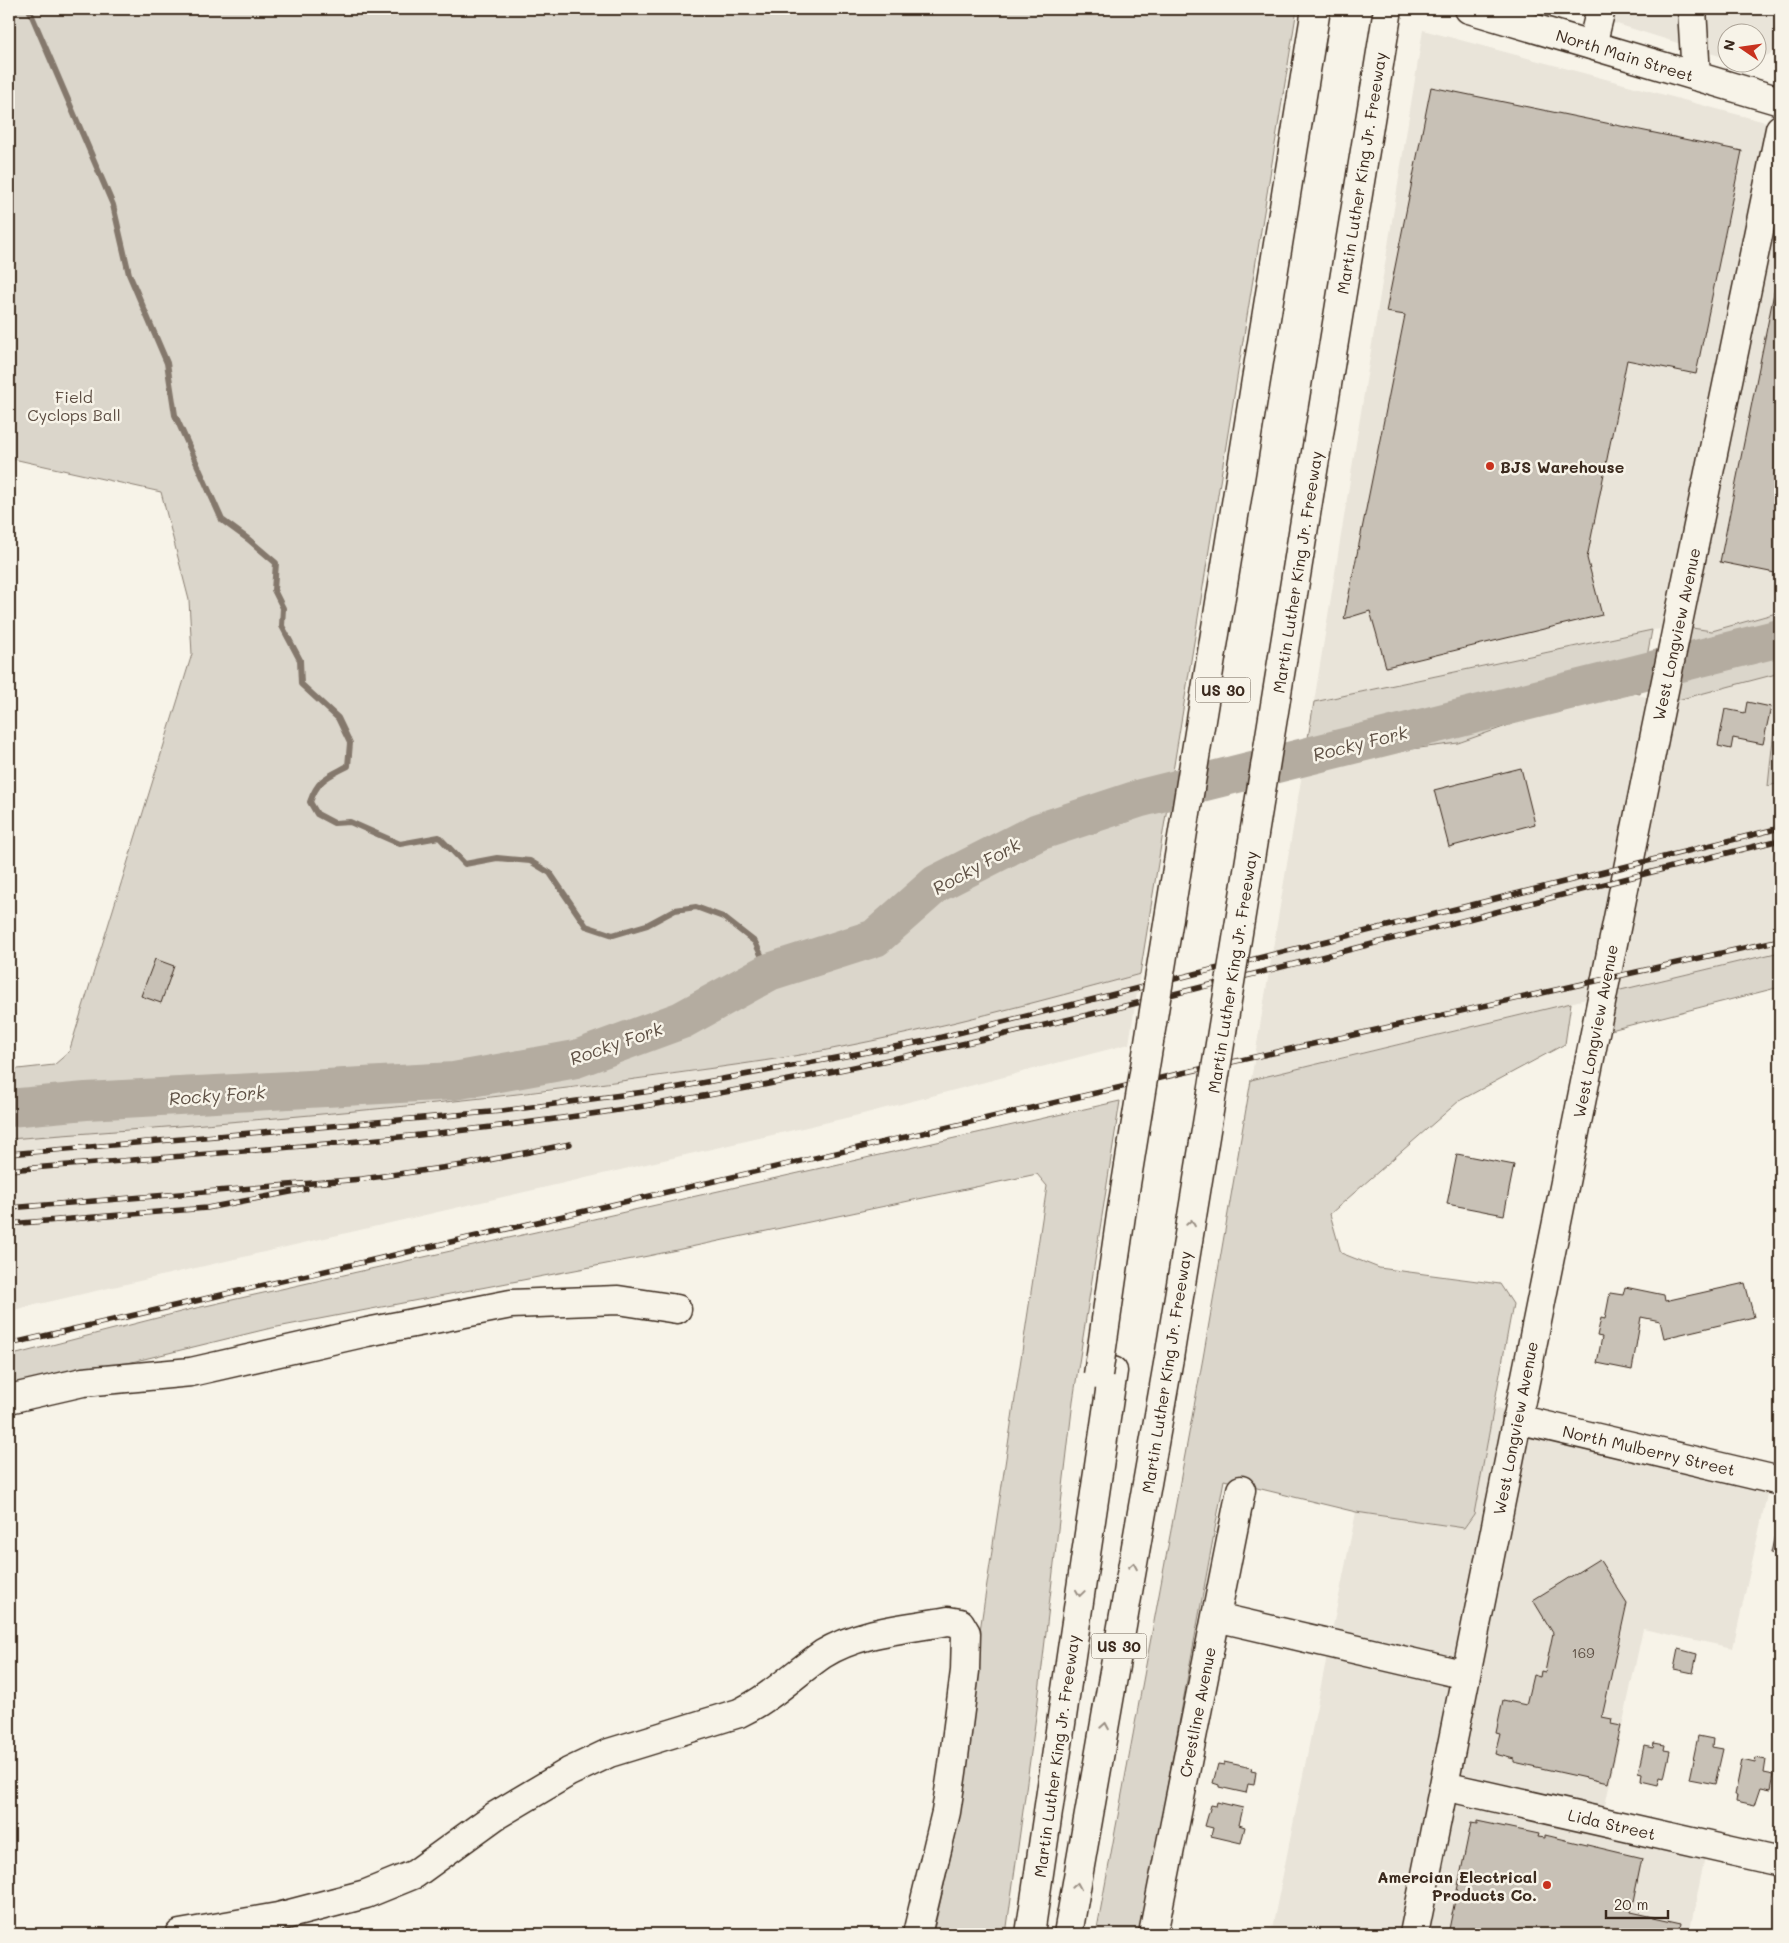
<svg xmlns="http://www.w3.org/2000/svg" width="1789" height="1943" font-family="Mali,sans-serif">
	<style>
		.built { fill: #e9e4d9 }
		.green { fill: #dbd6cb; stroke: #8b8074 }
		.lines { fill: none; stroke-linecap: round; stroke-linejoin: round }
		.stream { stroke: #84786c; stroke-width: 6 }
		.river { stroke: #b4aca0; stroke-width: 38 }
		.building { fill: #c8c1b6; stroke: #3b2a1e }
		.minor-casing { stroke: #3b2a1e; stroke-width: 31 }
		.highway-casing { stroke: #3b2a1e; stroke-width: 31 }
		.minor { stroke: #f7f3e8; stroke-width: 28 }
		.highway { stroke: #f7f3e8; stroke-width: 28 }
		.rail-casing { stroke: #3b2a1e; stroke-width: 5.5 }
		.rail { stroke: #f7f3e8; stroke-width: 4; stroke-dasharray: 11; stroke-linecap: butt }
		.highway-bridge-casing { stroke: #3b2a1e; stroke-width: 31; stroke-linecap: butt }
		.highway-bridge { stroke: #f7f3e8; stroke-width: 28 }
		.oneway { stroke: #998e83 }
		.poi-dot { fill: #c8321e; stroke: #f7f3e8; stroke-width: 2 }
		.labels { text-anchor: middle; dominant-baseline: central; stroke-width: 5; stroke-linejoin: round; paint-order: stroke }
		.number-label { font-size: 14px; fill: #5e5044 }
		.shield { fill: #f7f3e8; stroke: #73665b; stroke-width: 1 }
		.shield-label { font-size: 15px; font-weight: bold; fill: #3b2a1e }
		.street-label { font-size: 16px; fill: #3b2a1e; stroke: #f7f3e8 }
		.park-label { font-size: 16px; fill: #5b4c41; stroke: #f7f3e8 }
		.poi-label { font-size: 16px; font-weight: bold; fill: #3b2a1e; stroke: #f7f3e8; text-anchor: start }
		.water-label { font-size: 18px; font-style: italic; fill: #5f5145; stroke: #f7f3e8 }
	</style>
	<rect width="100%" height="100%" fill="#f7f3e8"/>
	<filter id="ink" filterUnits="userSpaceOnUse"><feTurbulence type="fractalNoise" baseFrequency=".02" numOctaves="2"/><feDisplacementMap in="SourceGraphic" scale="10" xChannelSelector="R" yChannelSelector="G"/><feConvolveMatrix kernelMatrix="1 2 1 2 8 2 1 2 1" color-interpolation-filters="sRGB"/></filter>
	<g filter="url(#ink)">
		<path class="built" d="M1569,9h211v29l-10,16 -13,6 -1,-28h-30v26z
			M1423,30l357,96v486l-68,19 -27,-4 -33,3 -338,72z
			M1780,672l-11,113 11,-2v169l-529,128 56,-336 22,12h29l99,-13 129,-45 33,-7 51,11z
			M1140,974l-11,70 -266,70 -854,197v-172l409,-34 128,-13 148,-21 138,-22 128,-28z
			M1494,1408l278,64 -39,176 -90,-19 -43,200 106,24 -17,81h-418l85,-422 108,16 10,-14z"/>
		<path class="green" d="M9,9h1288l-157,965c-102,28 -204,55 -308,75 -60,12 -121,19 -182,28 -212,30 -427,46 -641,62v-69l45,-5 15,-13 123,-398 -3,-54 -28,-108 -152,-34z
			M1780,612v171l-12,3 12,-113 -110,29 15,-75 27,4z
			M1652,630l-12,64 -21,-3 -33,7 -128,45 -100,13h-29l-22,-12 7,-42z
			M1780,952v35l-177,45 5,-39z
			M1571,1003l-6,41 -106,57 -129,113 11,39 38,15 121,16 13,20 -39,210 -10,14 -108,-16 -132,-32 -84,454h-44l107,-576 48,-278z
			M1120,1101l-47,300 -36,308 -31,225h-73l26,-115 19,-175 69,-458 -10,-12 -389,82 -381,73 -258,63v-36l183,-47z"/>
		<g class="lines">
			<path class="stream" d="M29,9l84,196 16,69 38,89 8,52 47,105 26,19 28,24 -2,27 9,18 -1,18 18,34 1,24 37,34 12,25 -2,23c-21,11 -30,13 -38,36l7,12 17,9 16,-1 50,22 39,-7 26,27 32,-6 33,3 20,12 36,53 27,9 34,-10 28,-15 21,-3 27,10 32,25 14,30"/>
			<path class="river" d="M9,1108l77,-7 368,-20 122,-22 106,-39 87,-48 106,-34 61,-54 102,-52 103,-34 639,-160"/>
		</g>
		<path class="building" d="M1431,87l311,64 -46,223 -69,-14 -40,198 15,57 -216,52 -16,-56 -26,8 61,-304 -19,-3z
			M1780,263v311l-60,-12z
			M1747,702l24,5 -8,37 -30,-6 -2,11 -13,-3 7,-37 20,4z
			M1521,768l14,56 -86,23 -15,-57z
			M155,959l19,7 -13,37 -20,-7z
			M1457,1154l57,11 -10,50 -57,-11z
			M1745,1283l9,34 -90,21 -4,-17 -19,-4 -9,53 -35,-7 5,-26 -5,-1 4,-18 4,1 5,-26 13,2 2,-8 39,8 1,6z
			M1775,1534l5,1v20l-9,-2z
			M1599,1559l28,44 -25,114 10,2 -1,5 10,2 -13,57 -94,-21v-3l-19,-5 5,-20 -4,-1 7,-33 23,5 7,-30 7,2 1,-6 4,1 8,-39 -20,-33z
			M1678,1649l19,5 -4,19 -19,-4z
			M1698,1736l15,3 -1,8 11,2 -8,35 -26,-5z
			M1654,1743l11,2 -1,5 6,1 -6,27 -4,-1 -2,8 -17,-4 1,-8 -4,-1 6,-26 9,2z
			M1756,1758l10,2 -2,13 10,2 -3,15 -10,-2 -6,18 -19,-4 1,-7h-2l7,-35 13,3z
			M1224,1762l28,6 -1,3 5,1 -2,13 -6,-1 -2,9 -27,-6v-2l-6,-2 5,-19 6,1z
			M1217,1802l26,6 -4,17 6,2 -4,16 -30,-7 2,-8 -8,-2 6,-21 5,1z
			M1477,1821l62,13 -1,3 7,1v-3l97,23 -11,54 50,11 -2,11h-231l23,-111 6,1z"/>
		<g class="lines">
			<g class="minor-casing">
				<path id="minor" d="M1692,9l4,67
					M1592,45l9,-36
					M9,1399l74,-17 108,-10 176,-40 144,-28 107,-4 59,9
					M1517,1419l263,62
					M1216,1617l250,58
					M1444,1786l336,76
					M180,1934l98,-17 88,-23 49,-20 80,-58 74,-44 40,-19 130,-40c32,-15 55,-39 84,-59 37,-23 83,-25 125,-33l12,2 6,10 -1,38 -13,101 -6,40 -29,122
					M1153,1934l88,-444
					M1414,1934l241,-1200 125,-605"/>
			</g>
			<g class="highway-casing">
				<path id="highway" d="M1469,9l311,92
					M1030,1934l83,-563
					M1068,1934l101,-576"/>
			</g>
			<use href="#minor" class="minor"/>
			<use href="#highway" class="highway"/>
			<g class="rail-casing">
				<path id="rail" d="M9,1154l493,-43 172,-23 252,-47 854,-213
					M9,1170c225,-19 453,-32 677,-71 369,-64 730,-170 1094,-259
					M9,1208l353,-29 101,-14 107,-21
					M9,1224l198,-16 99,-19
					M9,1344l1169,-270 602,-134"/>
			</g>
			<use href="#rail" class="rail"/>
			<g class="highway-bridge-casing">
				<path id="highway-bridge" d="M1169,1358l219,-1349
					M1098,1375l23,-160 195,-1206"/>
			</g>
			<use href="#highway-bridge" class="highway-bridge"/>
		</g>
		<defs><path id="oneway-chevron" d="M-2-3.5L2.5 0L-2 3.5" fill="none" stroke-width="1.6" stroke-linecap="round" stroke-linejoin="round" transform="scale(1.25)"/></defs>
		<g class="oneway">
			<use href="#oneway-chevron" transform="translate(1191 1223) rotate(-81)"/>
			<use href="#oneway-chevron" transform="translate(1133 1566) rotate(-80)"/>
			<use href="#oneway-chevron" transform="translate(1080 1593) rotate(98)"/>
			<use href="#oneway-chevron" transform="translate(1105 1726) rotate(-80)"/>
			<use href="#oneway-chevron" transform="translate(1077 1886) rotate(-80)"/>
		</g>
	</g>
	<g class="poi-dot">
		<circle cx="1490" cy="466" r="5"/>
		<circle cx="1547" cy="1885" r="5"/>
	</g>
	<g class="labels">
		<g class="number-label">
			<text x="1583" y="1652">169</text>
		</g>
		<g class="shield">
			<rect x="1195.5" y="677.5" width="55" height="25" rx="4"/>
			<rect x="1091.5" y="1633.5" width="55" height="25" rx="4"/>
		</g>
		<g class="shield-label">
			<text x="1223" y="690">US 30</text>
			<text x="1119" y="1646">US 30</text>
		</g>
		<g class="street-label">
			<text transform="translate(1625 55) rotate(17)">North Main Street</text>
			<text transform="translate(1361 173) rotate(-81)">Martin Luther King Jr. Freeway</text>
			<text transform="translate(1297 572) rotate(-81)">Martin Luther King Jr. Freeway</text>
			<text transform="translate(1676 634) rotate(-78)">West Longview Avenue</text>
			<text transform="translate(1232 972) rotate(-81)">Martin Luther King Jr. Freeway</text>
			<text transform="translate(1595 1031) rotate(-79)">West Longview Avenue</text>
			<text transform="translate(1166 1372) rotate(-81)">Martin Luther King Jr. Freeway</text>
			<text transform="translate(1515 1428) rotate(-79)">West Longview Avenue</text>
			<text transform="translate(1649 1450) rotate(13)">North Mulberry Street</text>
			<text transform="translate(1197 1712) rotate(-79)">Crestline Avenue</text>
			<text transform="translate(1056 1756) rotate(-82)">Martin Luther King Jr. Freeway</text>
			<text transform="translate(1612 1824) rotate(13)">Lida Street</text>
		</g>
		<g class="park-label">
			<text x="74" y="396">Field<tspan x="74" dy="18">Cyclops Ball</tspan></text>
		</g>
		<g class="poi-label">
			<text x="1500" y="466">BJS Warehouse</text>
			<text x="1537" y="1876" text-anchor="end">Amercian Electrical<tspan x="1537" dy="18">Products Co.</tspan></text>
		</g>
		<g class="water-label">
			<text transform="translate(1360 743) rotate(-14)">Rocky Fork</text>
			<text transform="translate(976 866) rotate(-29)">Rocky Fork</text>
			<text transform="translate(616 1043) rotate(-19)">Rocky Fork</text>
			<text transform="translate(217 1095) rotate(-4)">Rocky Fork</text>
		</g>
	</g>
	<rect width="1789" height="1943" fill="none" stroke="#f7f3e8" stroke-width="30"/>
	<rect x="15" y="15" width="1759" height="1913" fill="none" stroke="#3b2a1e" stroke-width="2" filter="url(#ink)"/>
	<g transform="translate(1742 48) rotate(283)"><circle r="24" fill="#f7f3e8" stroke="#aca397"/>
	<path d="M0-4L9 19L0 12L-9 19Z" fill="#c8321e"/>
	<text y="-8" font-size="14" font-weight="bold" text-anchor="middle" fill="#3b2a1e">N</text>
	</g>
	<path d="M1606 1910v8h62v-8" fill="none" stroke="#3b2a1e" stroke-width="2.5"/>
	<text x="1614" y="1910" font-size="15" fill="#3b2a1e" stroke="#f7f3e8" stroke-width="4" paint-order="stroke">20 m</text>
</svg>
